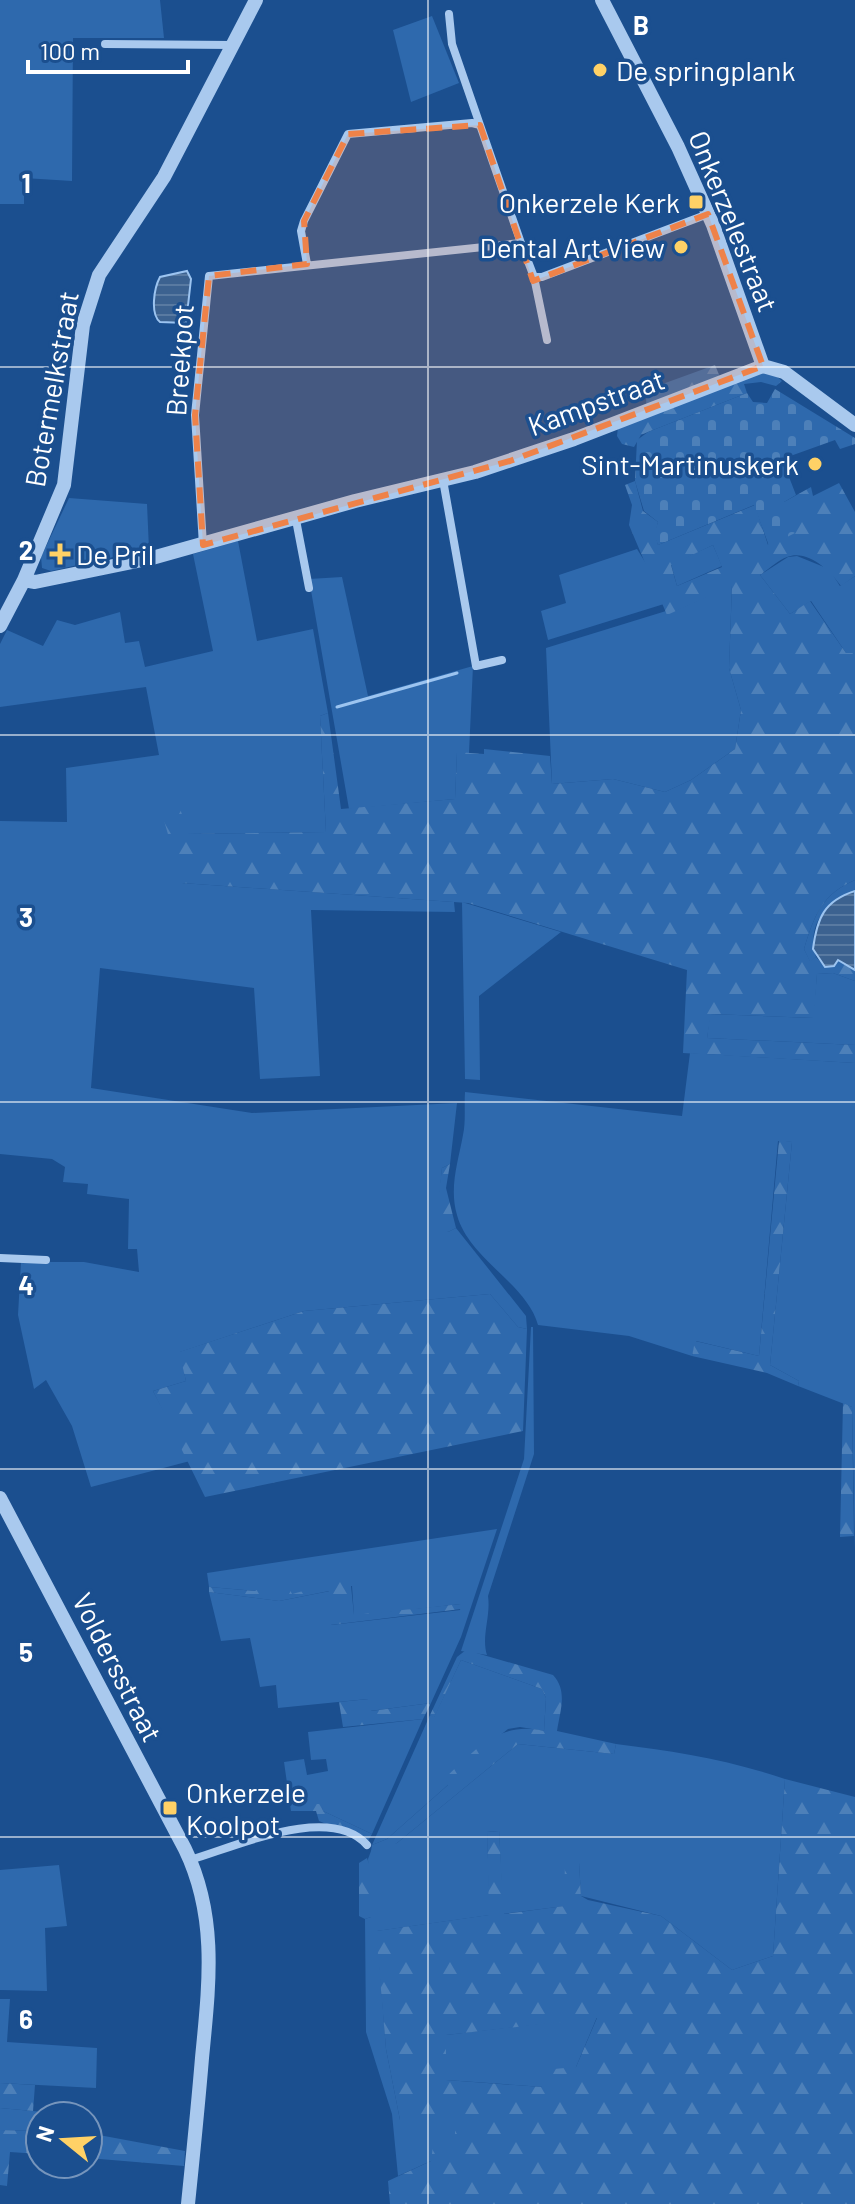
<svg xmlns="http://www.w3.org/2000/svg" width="855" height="2204" font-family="Barlow,sans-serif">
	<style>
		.grass { fill: #2e69ad }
		.forest { fill: url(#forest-firs); fill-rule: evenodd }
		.cemetery { fill: url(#cemetery-stones) }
		.water { fill: url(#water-rules); stroke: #9cc4f0; stroke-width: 2 }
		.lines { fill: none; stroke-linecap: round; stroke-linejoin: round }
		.stream { stroke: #9cc4f0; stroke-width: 3 }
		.minor { stroke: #a9c9ee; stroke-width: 8 }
		.tertiary { stroke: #a9c9ee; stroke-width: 14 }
		.marked { fill: #ee8249; fill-opacity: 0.2; stroke: #ee8249; stroke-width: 6; stroke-dasharray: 16 10; stroke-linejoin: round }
		.grid { fill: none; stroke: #fff; stroke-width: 2; stroke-opacity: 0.55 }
		.poi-dot { fill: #ffd166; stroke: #1b4f8f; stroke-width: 3 }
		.labels { text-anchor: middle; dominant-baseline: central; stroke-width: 7; stroke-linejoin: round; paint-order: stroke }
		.poi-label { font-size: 28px; fill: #fff; stroke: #1b4f8f; text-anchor: start }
		.street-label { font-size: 28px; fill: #fff; stroke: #1b4f8f }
		.grid-label { font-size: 26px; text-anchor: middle; font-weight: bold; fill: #fff; stroke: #1b4f8f; stroke-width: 7; stroke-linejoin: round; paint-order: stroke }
	</style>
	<defs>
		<pattern id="forest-firs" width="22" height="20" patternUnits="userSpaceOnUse" patternTransform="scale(2)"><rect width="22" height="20" fill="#2e69ad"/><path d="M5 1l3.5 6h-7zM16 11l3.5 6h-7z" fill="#4d80b9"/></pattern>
		<pattern id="cemetery-stones" width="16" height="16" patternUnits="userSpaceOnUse" patternTransform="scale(2)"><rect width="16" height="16" fill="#2e69ad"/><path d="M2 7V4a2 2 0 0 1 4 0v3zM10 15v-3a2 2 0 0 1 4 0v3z" fill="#4d80b9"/></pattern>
		<pattern id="water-rules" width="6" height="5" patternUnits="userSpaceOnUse" patternTransform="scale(2)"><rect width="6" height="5" fill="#3c6290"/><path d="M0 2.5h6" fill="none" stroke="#597aa1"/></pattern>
	</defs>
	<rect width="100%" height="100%" fill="#1b4f8f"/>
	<path class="grass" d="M0,0h160l4,38h-91l-1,143 -48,-3v26h-24z
		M432,16l27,67 -48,19 -18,-72z
		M69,498l78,6 2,45 -98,22 -9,-3 -1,-11z
		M238,541l19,100 56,-12 15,84 -8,3 6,116 -138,2 -6,49 272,19 1,10 -144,-2 9,166 -60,3 -6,-91 -154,-20 -9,120 161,25 205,-10 -7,61 -8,4 -3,33 9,31 8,-4 70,88 1,13 -9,-2 -28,-33 -186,17 -124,41 6,29 -33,10 37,70 -99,26 -19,-61 -26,-46 -12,9 -16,-74 3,-53h63l55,10 -2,-23h-9l1,-50 -42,-5 1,-10 -25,-2 2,-15 -13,-8 -52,-5v-333l67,1 -1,-54 93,-13 -13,-68 -146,20v-63l7,-14 36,16 14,-26 18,5 45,-13 5,31 14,-2 6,26 68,-16 -20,-97z
		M713,545l9,21 -45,20 -6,-22z
		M637,549l15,24 12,31 -116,36 -7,-29 25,-8 -7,-28z
		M797,556l32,13 11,17 15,-10v77h-9l-35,-52 -21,13 -30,-39 28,-18z
		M342,577l26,119 105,-30 -4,87h-12l-2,46 -106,10 -40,-230z
		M732,585l-3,83 12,42 -6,39 -44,31 -26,12 -52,-13 -61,5 -6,-136 120,-37 2,3z
		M855,880v11c-29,10 -49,34 -39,66l-6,5 -6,-13c10,-33 18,-55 51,-69z
		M462,902l99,30 -82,64 1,84 -15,-1z
		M833,973l22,8v64l-148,-7 3,-24 103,4 4,-44z
		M690,1053l165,10v487l-3,-143 -54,-21 1,-5 -29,-16 22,-223 -14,-1 -19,215 -63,-15 -4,15 -63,-20 -91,-11c-11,-41 -69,-66 -81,-110 -8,-27 1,-53 6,-80 3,-14 1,-29 2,-43l217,24z
		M531,1327h2l1,127 -46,142c3,20 -7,41 -1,59l-26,-4 63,-192z
		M497,1529l-36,108 -30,66 -61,8 -2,-12 -90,9 -2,-23 -16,2 -10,-49 -29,3 -12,-49 70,9 51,-10 1,34 129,-15 1,-6 -107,12 -2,-30 -60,8 -83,-7 -2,-14z
		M461,1660l81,29 4,9 -2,33 -24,-4 -12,2 -63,50 4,5 -62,55 -15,6 58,-130 4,2z
		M423,1719l-51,115 -49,-23 -2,-7h-31l-6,-42 20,-3 3,16 21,-4 -2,-12 -15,1 -3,-28z
		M518,1744l96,10 2,-10c58,7 113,16 169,35l-12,177 -41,14 -71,-54 -80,-20 -2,-33 -14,-2v45l-62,8 -4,-83 -12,1 3,83 -113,16 9,118 14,71 55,-1v20l-24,22 -33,15 -6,-62 -26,-82 -1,-113 6,-2 -3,-58 3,-8 26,-8z
		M59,1865l8,61 -22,2 2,63 -47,-1v-120z
		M0,1999h10l-3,43 90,6 -1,40 -96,-5z
		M597,2017l-21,50 -33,20 -97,-7v-45z
		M0,2108l76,7v1h-36v15l-40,-1z"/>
	<path class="forest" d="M760,362l22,19 -6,5 -15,-4 -17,2 3,9 -99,39 -7,3 -7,12 -12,-3 -5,-8 1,-9 29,-12 -1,-17 11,-12 58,-21 5,12z
		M635,481l8,30 15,11 -3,12 3,11 97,-40 13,40 16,-43 27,-15 2,9 26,-13 16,29v64l-14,10c-11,-15 -33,-37 -54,-29 -9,3 -18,12 -27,18l30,39 20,-13 36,52h9v227c-33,14 -41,36 -51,69l6,12 6,-4 9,10 13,-7 17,10v11l-22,-8 -16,1 -3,44 -103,-4 -4,24 148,7v18l-172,-10 4,-83 -219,-67 -286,-20 -21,-73 18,-5 9,29 138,-2 -6,-116 8,-3 13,96 114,-10 2,-47 27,2v-5l66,7 2,28 61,-5 52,13 26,-12 44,-31 6,-39 -12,-42 3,-82 -65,29 -38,-90 3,-20 -7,-20zM713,545l9,22 -45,19 -6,-21z
		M779,1140l13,2 -22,223 29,16 -1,5 -31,-13 -75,-17 3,-15 64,15z
		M450,1164l-4,24 10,40 -8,4c-15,-17 -8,-44 -6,-64z
		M490,1294l28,33 9,2 -4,102 -318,66 -52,-106 33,-10 -7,-29 125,-41z
		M843,1403l9,4 2,129 -14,1z
		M341,1581l10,5 3,29 107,-11v5l-131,16 -1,-34 -50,10 -70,-9v-5l46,4 12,-7 22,4 3,6z
		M466,1650l87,25c15,16 7,36 4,56l59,13 -2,10 -96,-10 -121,99 -14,8h-12l1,-6 15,-6 61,-54 -4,-6c31,-29 56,-59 100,-48l2,-33 -4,-9 -81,-29 -27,58 -4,-3 27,-58z
		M369,1699l2,12 60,-8 -8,16 -80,8 -4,-25z
		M785,1779l70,18v407h-465l-2,-23 43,-20 3,-23 21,1v-19h-55l-14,-71 -10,-118 113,-16 -2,-83 12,-1 5,83 60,-8 1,-45 7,-3 7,4 2,34 7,4 73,16 71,54 41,-14zM597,2018l-21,49 -33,3 -1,17 -96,-7v-45z
		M290,1804h32l1,7 49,23 -4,7 -49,-20 -3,-10h-25z
		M367,1858l5,15 -1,44 -6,2 -6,-3v-53z
		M0,2083l35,2 -2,26 -33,-3z
		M0,2130l40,1v23l-30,-2 -3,34 -7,-1z
		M88,2133l97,18 -1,15 -96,-8z"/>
	<path class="cemetery" d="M775,389l80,49v6l-15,5 -5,-9 -53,19 14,36 -12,7 11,31 -26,13 -15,-41 -96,40 -4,-11 4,-12 -14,-11 -9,-30 2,-41 11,-8 99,-39 6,9 14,1z"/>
	<path class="water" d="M187,271l4,8 -5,44 -26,-1c-10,-8 -6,-34 0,-45z
		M855,891v79l-17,-10 -4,6 -9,1 -12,-18c4,-31 11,-48 42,-58z"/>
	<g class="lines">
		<path class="stream" d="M337,707l120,-34"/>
		<path class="minor" d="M449,14l3,30 28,81
			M105,44l127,1
			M307,264l-6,-33 3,-10 44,-87 124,-11 8,2 41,118
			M534,277l13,63
			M443,480l33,186 26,-6
			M296,520l13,68
			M203,545l-8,-130 14,-139 312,-33 13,34h8l166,-63
			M0,1258l46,2
			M190,1860c45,-13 140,-57 177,-15"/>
		<path class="tertiary" d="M602,0l76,147 35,78 50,141
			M763,366l21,6 71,53
			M24,580l11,2 117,-24 203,-57 120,-29 99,-33 189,-73
			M0,626l24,-46 40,-95 19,-160 16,-50 65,-98 92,-177
			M0,1498l185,351c33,68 24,136 17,209 -4,49 -9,97 -14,146"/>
	</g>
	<path class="marked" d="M480,125l53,156 175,-67 55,152 -253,95 -307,84 -8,-130 14,-139 98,-12 -3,-43 44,-87z"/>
	<path class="grid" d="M428,0v2204M0,367h855M0,735h855M0,1102h855M0,1469h855M0,1837h855"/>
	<g class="poi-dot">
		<circle cx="600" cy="70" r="8"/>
		<rect x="688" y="194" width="16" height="16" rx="4"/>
		<circle cx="681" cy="247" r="8"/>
		<circle cx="815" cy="464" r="8"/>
		<path d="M56 542h8v8h8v8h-8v8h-8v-8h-8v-8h8z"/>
		<rect x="162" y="1800" width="16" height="16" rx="4"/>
	</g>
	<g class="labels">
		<g class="poi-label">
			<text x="616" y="70">De springplank</text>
			<text x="680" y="202" text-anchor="end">Onkerzele Kerk</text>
			<text x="665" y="247" text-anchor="end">Dental Art View</text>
			<text x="799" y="464" text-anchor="end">Sint-Martinuskerk</text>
			<text x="76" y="554">De Pril</text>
			<text x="186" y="1792">Onkerzele<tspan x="186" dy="32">Koolpot</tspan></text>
		</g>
		<g class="street-label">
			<text transform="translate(734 221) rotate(68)">Onkerzelestraat</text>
			<text transform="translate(179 360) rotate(-86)">Breekpot</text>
			<text transform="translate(51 389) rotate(-80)">Botermelkstraat</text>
			<text transform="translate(596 402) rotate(-20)">Kampstraat</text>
			<text transform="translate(118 1667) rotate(63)">Voldersstraat</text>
		</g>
	</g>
	<g class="grid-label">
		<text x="641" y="35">B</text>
		<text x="26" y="193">1</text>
		<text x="26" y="560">2</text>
		<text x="26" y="927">3</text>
		<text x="26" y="1295">4</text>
		<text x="26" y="1662">5</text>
		<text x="26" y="2029">6</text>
	</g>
	<g transform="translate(64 2140) rotate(288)"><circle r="38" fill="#1b4f8f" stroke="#7695bc" stroke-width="2"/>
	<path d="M0-6L14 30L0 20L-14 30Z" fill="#ffd166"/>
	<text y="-12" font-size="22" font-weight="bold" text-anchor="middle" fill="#ffffff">N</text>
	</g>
	<path d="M28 60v12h160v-12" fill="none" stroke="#ffffff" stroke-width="4"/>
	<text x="40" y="60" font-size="24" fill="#ffffff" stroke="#1b4f8f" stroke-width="6" paint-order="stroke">100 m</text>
</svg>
